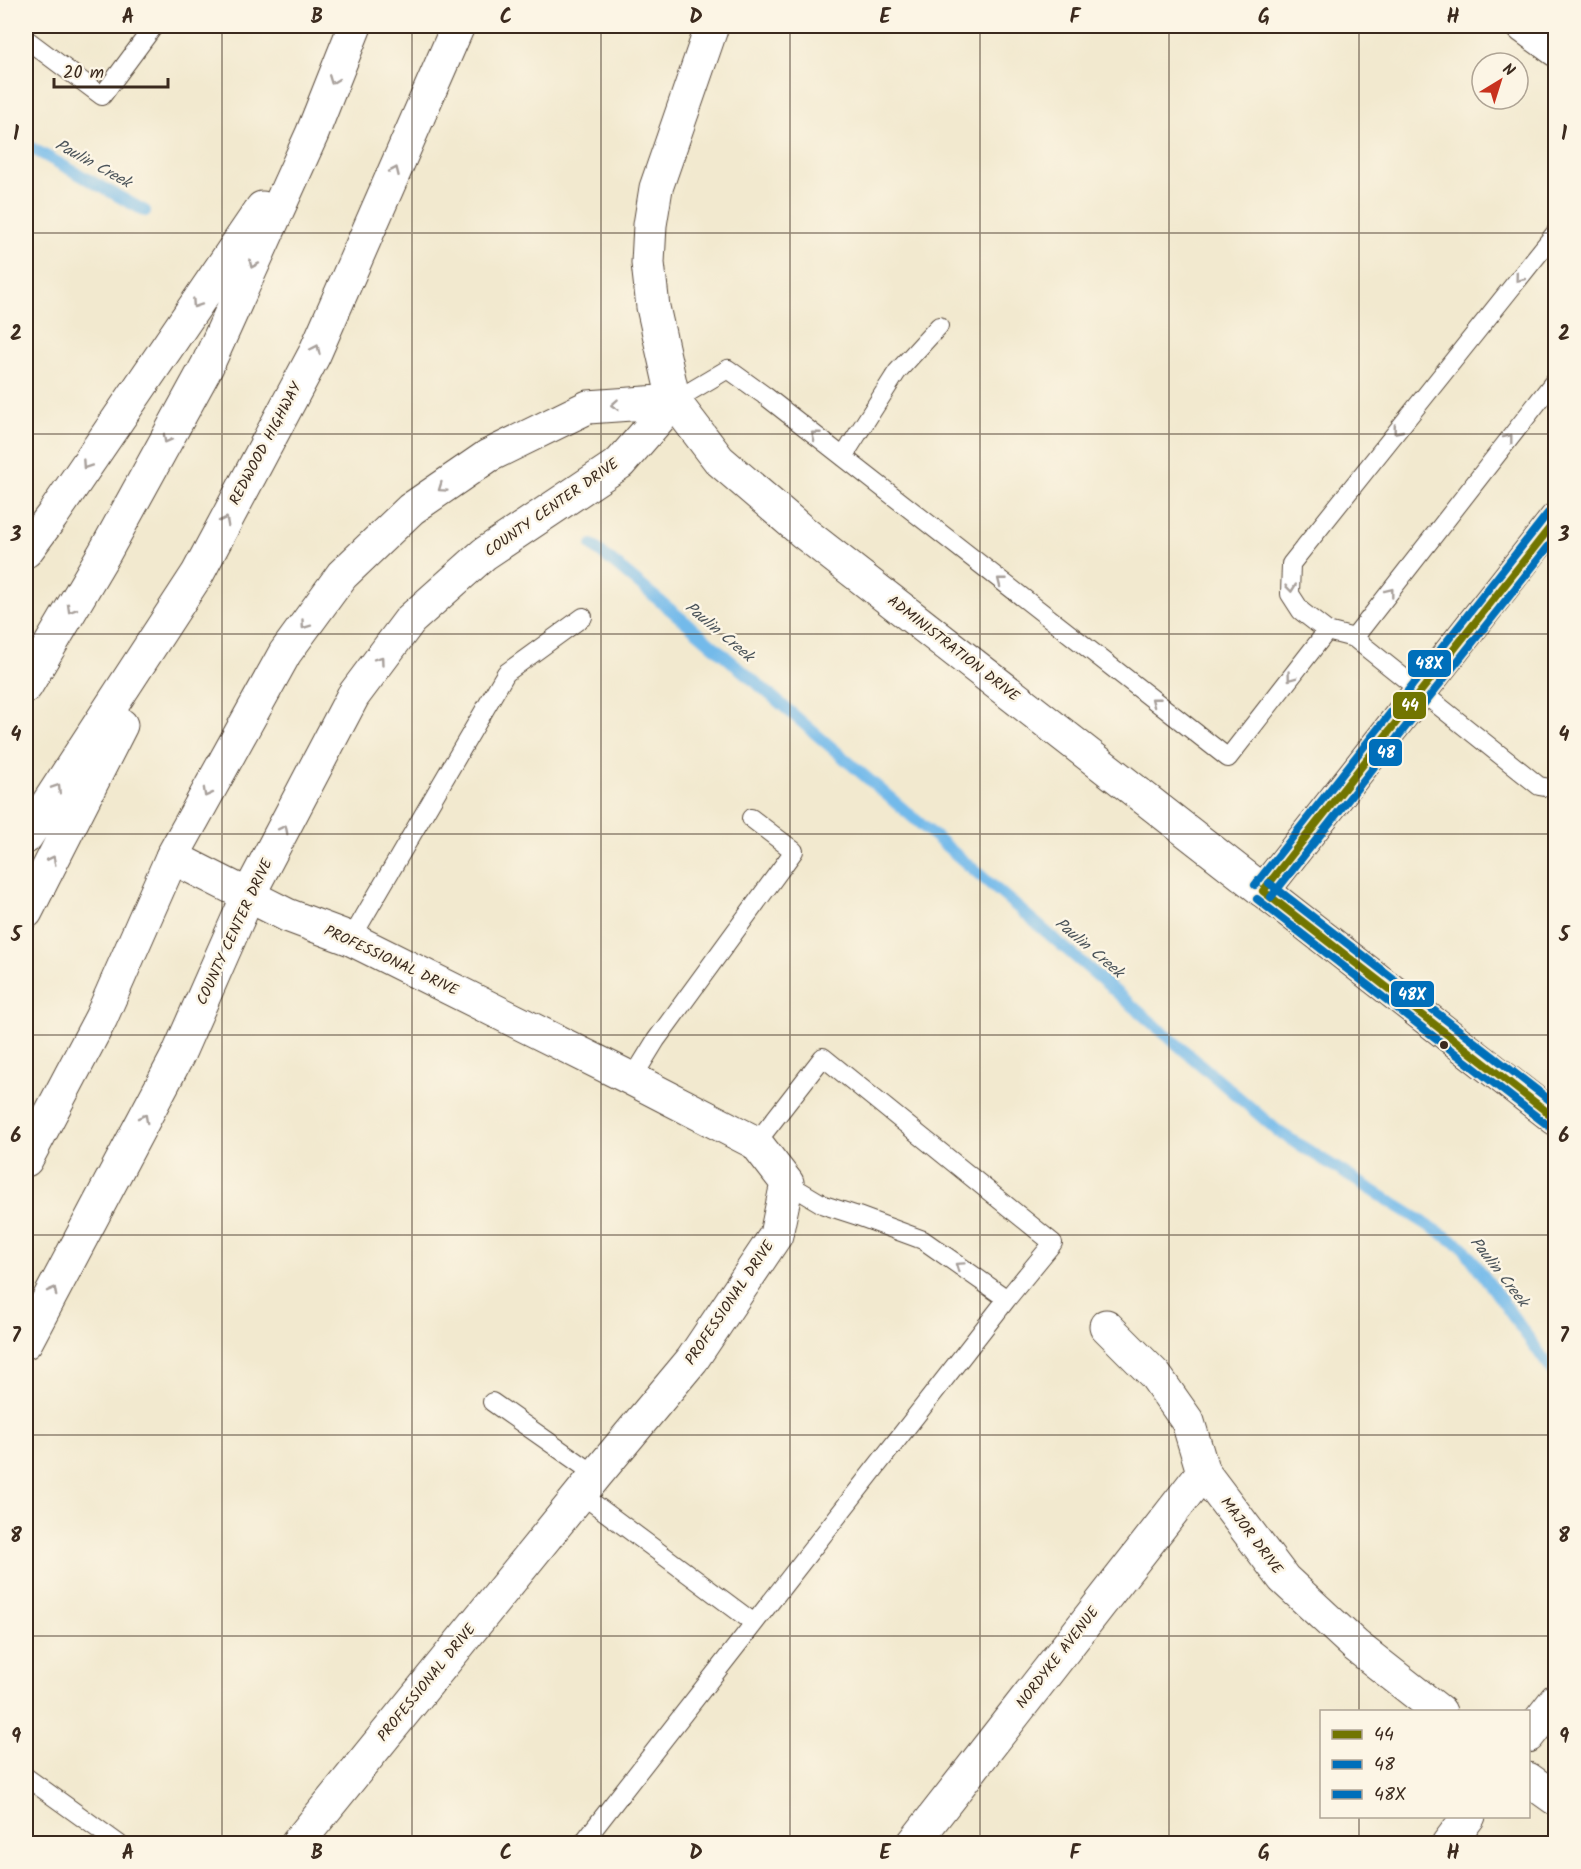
<svg xmlns="http://www.w3.org/2000/svg" width="1581" height="1869" font-family="Kalam,sans-serif">
	<style>
		.lines { fill: none; stroke-linecap: round; stroke-linejoin: round }
		.stream { stroke: #73baea; stroke-width: 12 }
		.service-casing { stroke: #564739; stroke-width: 20 }
		.minor-casing { stroke: #564739; stroke-width: 35 }
		.tertiary-casing { stroke: #564739; stroke-width: 35 }
		.motorway-casing { stroke: #564739; stroke-width: 35 }
		.service { stroke: #fff; stroke-width: 18 }
		.minor { stroke: #fff; stroke-width: 33 }
		.tertiary { stroke: #fff; stroke-width: 33 }
		.motorway { stroke: #fff; stroke-width: 33 }
		.bus-1-casing { stroke: #fcf5e5; stroke-width: 12 }
		.bus-2-casing { stroke: #fcf5e5; stroke-width: 12 }
		.bus-3-casing { stroke: #fcf5e5; stroke-width: 12 }
		.bus-1 { stroke: #727501; stroke-width: 8 }
		.bus-2 { stroke: #006fba; stroke-width: 8 }
		.bus-3 { stroke: #006fba; stroke-width: 8 }
		.oneway { stroke: #a79f9a }
		.grid { fill: none; stroke: #3b2a1e; stroke-width: 1.5; stroke-opacity: 0.55 }
		.bus-dot { fill: #3b2a1e; stroke: #fcf5e5; stroke-width: 2 }
		.labels { text-anchor: middle; dominant-baseline: central; stroke-width: 5; stroke-linejoin: round; paint-order: stroke }
		.street-label { font-size: 15px; fill: #3b2a1e; stroke: #fcf5e5 }
		.water-label { font-size: 16px; font-style: italic; fill: #4c555b; stroke: #fcf5e5 }
		.line-badge { stroke: #fcf5e5; stroke-width: 2 }
		.badge-label { font-size: 16px; text-anchor: middle; font-weight: bold; fill: #fff }
		.neatline { fill: none; stroke: #3b2a1e; stroke-width: 2 }
		.grid-label { font-size: 20px; text-anchor: middle; font-weight: bold; fill: #3b2a1e }
	</style>
	<rect width="100%" height="100%" fill="#fcf5e5"/>
	<filter id="ink" filterUnits="userSpaceOnUse"><feTurbulence type="fractalNoise" baseFrequency=".0167" numOctaves="2"/><feDisplacementMap in="SourceGraphic" scale="12" xChannelSelector="R" yChannelSelector="G"/><feConvolveMatrix kernelMatrix="1 2 1 2 8 2 1 2 1" color-interpolation-filters="sRGB"/></filter>
	<filter id="wash" filterUnits="userSpaceOnUse"><feTurbulence type="fractalNoise" baseFrequency=".008" numOctaves="4" result="noise"/><feDisplacementMap in="SourceGraphic" scale="24" xChannelSelector="R" yChannelSelector="G"/><feGaussianBlur stdDeviation="1.35" result="paint"/><feColorMatrix in="noise" values="0 0 0 0 0 0 0 0 0 0 0 0 0 0 0 0 0 1.4 0 .05"/><feComposite in="paint" operator="in"/></filter>
	<g filter="url(#wash)">
		<rect width="100%" height="100%" fill="#f2e9cf"/>
		<g class="lines">
			<path class="stream" d="M26,145l119,66
				M592,545l97,80 590,507 184,115 93,129"/>
		</g>
	</g>
	<g filter="url(#ink)">
		<g class="lines">
			<g class="service-casing">
				<path id="service" d="M26,39l76,57 52,-70
					M1556,232l-265,332 -1,30 11,17 26,20 27,7 185,148 17,3
					M674,401l54,-32 36,26 464,363 99,-127
					M843,457l54,-85 42,-46
					M1354,638l202,-259
					M351,939l155,-266 77,-56
					M632,1079l24,-39 138,-189 -43,-33
					M787,1183l37,22 34,11 65,24 84,59
					M492,1402l104,73
					M581,1494l173,129
					M26,1777l93,67
					M582,1844l425,-545 46,-56 -230,-186 -67,86"/>
			</g>
			<g class="minor-casing">
				<path id="minor" d="M172,857l115,58 64,24 281,140 124,64 31,40 -11,52 -84,125 -96,115 -299,369
					M1106,1326l49,49 33,47 15,50 81,107 72,67 84,66
					M1528,1736l28,-36
					M1528,1779l28,20
					M913,1844l290,-372
					M1448,1844l21,-28"/>
			</g>
			<g class="tertiary-casing">
				<path id="tertiary" d="M712,26l-56,162 -6,37 -2,38 5,44 21,94 45,59 84,72 753,587
					M1523,26l33,24
					M1263,891l293,-372
					M26,1160l75,-142 71,-161 113,-204 57,-78 69,-66 77,-53 100,-49 86,-6
					M26,1342l152,-287 70,-159 105,-200 57,-76 74,-66 136,-91 54,-62"/>
			</g>
			<g class="motorway-casing">
				<path id="motorway" d="M26,551l26,-35 210,-308
					M26,686l79,-134 102,-186 105,-232 43,-108
					M26,837l172,-264 116,-218 144,-329
					M26,912l95,-187"/>
			</g>
			<use href="#service" class="service"/>
			<use href="#minor" class="minor"/>
			<use href="#tertiary" class="tertiary"/>
			<use href="#motorway" class="motorway"/>
			<g class="bus-1-casing">
				<path id="bus-1" d="M1263,891l293,-371
					M1263,891l293,228"/>
			</g>
			<g class="bus-2-casing">
				<path id="bus-2" d="M1271,897l285,-360
					M1257,899l293,228"/>
			</g>
			<g class="bus-3-casing">
				<path id="bus-3" d="M1269,883l287,222
					M1255,885l293,-372"/>
			</g>
			<use href="#bus-1" class="bus-1"/>
			<use href="#bus-2" class="bus-2"/>
			<use href="#bus-3" class="bus-3"/>
		</g>
		<defs><path id="oneway-chevron" d="M-2-3.5L2.5 0L-2 3.5" fill="none" stroke-width="1.6" stroke-linecap="round" stroke-linejoin="round" transform="scale(1.5)"/></defs>
		<g class="oneway">
			<use href="#oneway-chevron" transform="translate(333 80) rotate(111)"/>
			<use href="#oneway-chevron" transform="translate(395 171) rotate(-66)"/>
			<use href="#oneway-chevron" transform="translate(253 264) rotate(114)"/>
			<use href="#oneway-chevron" transform="translate(1519 278) rotate(129)"/>
			<use href="#oneway-chevron" transform="translate(196 304) rotate(124)"/>
			<use href="#oneway-chevron" transform="translate(316 349) rotate(-65)"/>
			<use href="#oneway-chevron" transform="translate(615 405) rotate(176)"/>
			<use href="#oneway-chevron" transform="translate(1397 430) rotate(129)"/>
			<use href="#oneway-chevron" transform="translate(815 435) rotate(-142)"/>
			<use href="#oneway-chevron" transform="translate(1509 438) rotate(-52)"/>
			<use href="#oneway-chevron" transform="translate(167 439) rotate(119)"/>
			<use href="#oneway-chevron" transform="translate(86 465) rotate(124)"/>
			<use href="#oneway-chevron" transform="translate(442 488) rotate(145)"/>
			<use href="#oneway-chevron" transform="translate(225 521) rotate(-62)"/>
			<use href="#oneway-chevron" transform="translate(1001 581) rotate(-142)"/>
			<use href="#oneway-chevron" transform="translate(1291 588) rotate(84)"/>
			<use href="#oneway-chevron" transform="translate(1390 592) rotate(-52)"/>
			<use href="#oneway-chevron" transform="translate(71 609) rotate(120)"/>
			<use href="#oneway-chevron" transform="translate(305 625) rotate(126)"/>
			<use href="#oneway-chevron" transform="translate(380 660) rotate(-54)"/>
			<use href="#oneway-chevron" transform="translate(1291 677) rotate(127)"/>
			<use href="#oneway-chevron" transform="translate(1155 701) rotate(-142)"/>
			<use href="#oneway-chevron" transform="translate(57 788) rotate(-57)"/>
			<use href="#oneway-chevron" transform="translate(207 793) rotate(119)"/>
			<use href="#oneway-chevron" transform="translate(284 829) rotate(-63)"/>
			<use href="#oneway-chevron" transform="translate(52 860) rotate(-63)"/>
			<use href="#oneway-chevron" transform="translate(144 1118) rotate(-62)"/>
			<use href="#oneway-chevron" transform="translate(959 1266) rotate(-145)"/>
			<use href="#oneway-chevron" transform="translate(53 1291) rotate(-62)"/>
		</g>
	</g>
	<path class="grid" d="M222,26v1818M412,26v1818M601,26v1818M790,26v1818M980,26v1818M1169,26v1818M1359,26v1686M26,233h1530M26,434h1530M26,634h1530M26,834h1530M26,1035h1530M26,1235h1530M26,1435h1530M26,1636h1530M1359,1816v28"/>
	<circle class="bus-dot" cx="1444" cy="1045" r="5"/>
	<g class="labels">
		<g class="street-label">
			<text transform="translate(266 444) rotate(-62)">REDWOOD HIGHWAY</text>
			<text transform="translate(552 508) rotate(-35)">COUNTY CENTER DRIVE</text>
			<text transform="translate(953 649) rotate(38)">ADMINISTRATION DRIVE</text>
			<text transform="translate(235 932) rotate(-65)">COUNTY CENTER DRIVE</text>
			<text transform="translate(391 961) rotate(25)">PROFESSIONAL DRIVE</text>
			<text transform="translate(730 1303) rotate(-56)">PROFESSIONAL DRIVE</text>
			<text transform="translate(1251 1536) rotate(53)">MAJOR DRIVE</text>
			<text transform="translate(1058 1658) rotate(-52)">NORDYKE AVENUE</text>
			<text transform="translate(427 1683) rotate(-51)">PROFESSIONAL DRIVE</text>
		</g>
		<g class="water-label">
			<text transform="translate(93 164) rotate(29)">Paulin Creek</text>
			<text transform="translate(719 632) rotate(40)">Paulin Creek</text>
			<text transform="translate(1089 948) rotate(40)">Paulin Creek</text>
			<text transform="translate(1499 1272) rotate(52)">Paulin Creek</text>
		</g>
	</g>
	<g class="line-badge">
		<rect x="1407" y="649" width="45" height="29" rx="6" fill="#006fba"/>
		<rect x="1392" y="691" width="35" height="29" rx="6" fill="#727501"/>
		<rect x="1368" y="738" width="35" height="29" rx="6" fill="#006fba"/>
		<rect x="1390" y="980" width="45" height="28" rx="6" fill="#006fba"/>
	</g>
	<g class="badge-label">
		<text x="1429" y="669">48X</text>
		<text x="1410" y="711">44</text>
		<text x="1386" y="758">48</text>
		<text x="1412" y="1000">48X</text>
	</g>
	<rect width="1581" height="1869" fill="none" stroke="#fcf5e5" stroke-width="66"/>
	<rect x="1320" y="1710" width="210" height="108" fill="#fcf5e5" stroke="#afa495" stroke-width="1.5"/>
	<rect x="1332" y="1730" width="30" height="9" fill="#727501" stroke="#afa495" stroke-width="1.5"/>
	<text x="1374" y="1740" font-size="18" fill="#3b2a1e">44</text>
	<rect x="1332" y="1760" width="30" height="9" fill="#006fba" stroke="#afa495" stroke-width="1.5"/>
	<text x="1374" y="1770" font-size="18" fill="#3b2a1e">48</text>
	<rect x="1332" y="1790" width="30" height="9" fill="#006fba" stroke="#afa495" stroke-width="1.5"/>
	<text x="1374" y="1800" font-size="18" fill="#3b2a1e">48X</text>
	<g transform="translate(1500 81) rotate(38)"><circle r="28" fill="#fcf5e5" stroke="#afa495" stroke-width="1.5"/>
	<path d="M0-4.5L10 22L0 15L-10 22Z" fill="#c8321e"/>
	<text y="-9" font-size="16" font-weight="bold" text-anchor="middle" fill="#3b2a1e">N</text>
	</g>
	<path d="M54 78v9h114v-9" fill="none" stroke="#3b2a1e" stroke-width="3"/>
	<text x="63" y="78" font-size="18" fill="#3b2a1e" stroke="#fcf5e5" stroke-width="4.5" paint-order="stroke">20 m</text>
	<rect x="33" y="33" width="1515" height="1803" class="neatline"/>
	<g class="grid-label">
		<text x="128" y="23">A</text>
		<text x="317" y="23">B</text>
		<text x="506" y="23">C</text>
		<text x="696" y="23">D</text>
		<text x="885" y="23">E</text>
		<text x="1075" y="23">F</text>
		<text x="1264" y="23">G</text>
		<text x="1453" y="23">H</text>
		<text x="16" y="140">1</text>
		<text x="1564" y="140">1</text>
		<text x="16" y="340">2</text>
		<text x="1564" y="340">2</text>
		<text x="16" y="541">3</text>
		<text x="1564" y="541">3</text>
		<text x="16" y="741">4</text>
		<text x="1564" y="741">4</text>
		<text x="16" y="941">5</text>
		<text x="1564" y="941">5</text>
		<text x="16" y="1142">6</text>
		<text x="1564" y="1142">6</text>
		<text x="16" y="1342">7</text>
		<text x="1564" y="1342">7</text>
		<text x="16" y="1542">8</text>
		<text x="1564" y="1542">8</text>
		<text x="16" y="1743">9</text>
		<text x="1564" y="1743">9</text>
		<text x="128" y="1859">A</text>
		<text x="317" y="1859">B</text>
		<text x="506" y="1859">C</text>
		<text x="696" y="1859">D</text>
		<text x="885" y="1859">E</text>
		<text x="1075" y="1859">F</text>
		<text x="1264" y="1859">G</text>
		<text x="1453" y="1859">H</text>
	</g>
</svg>
